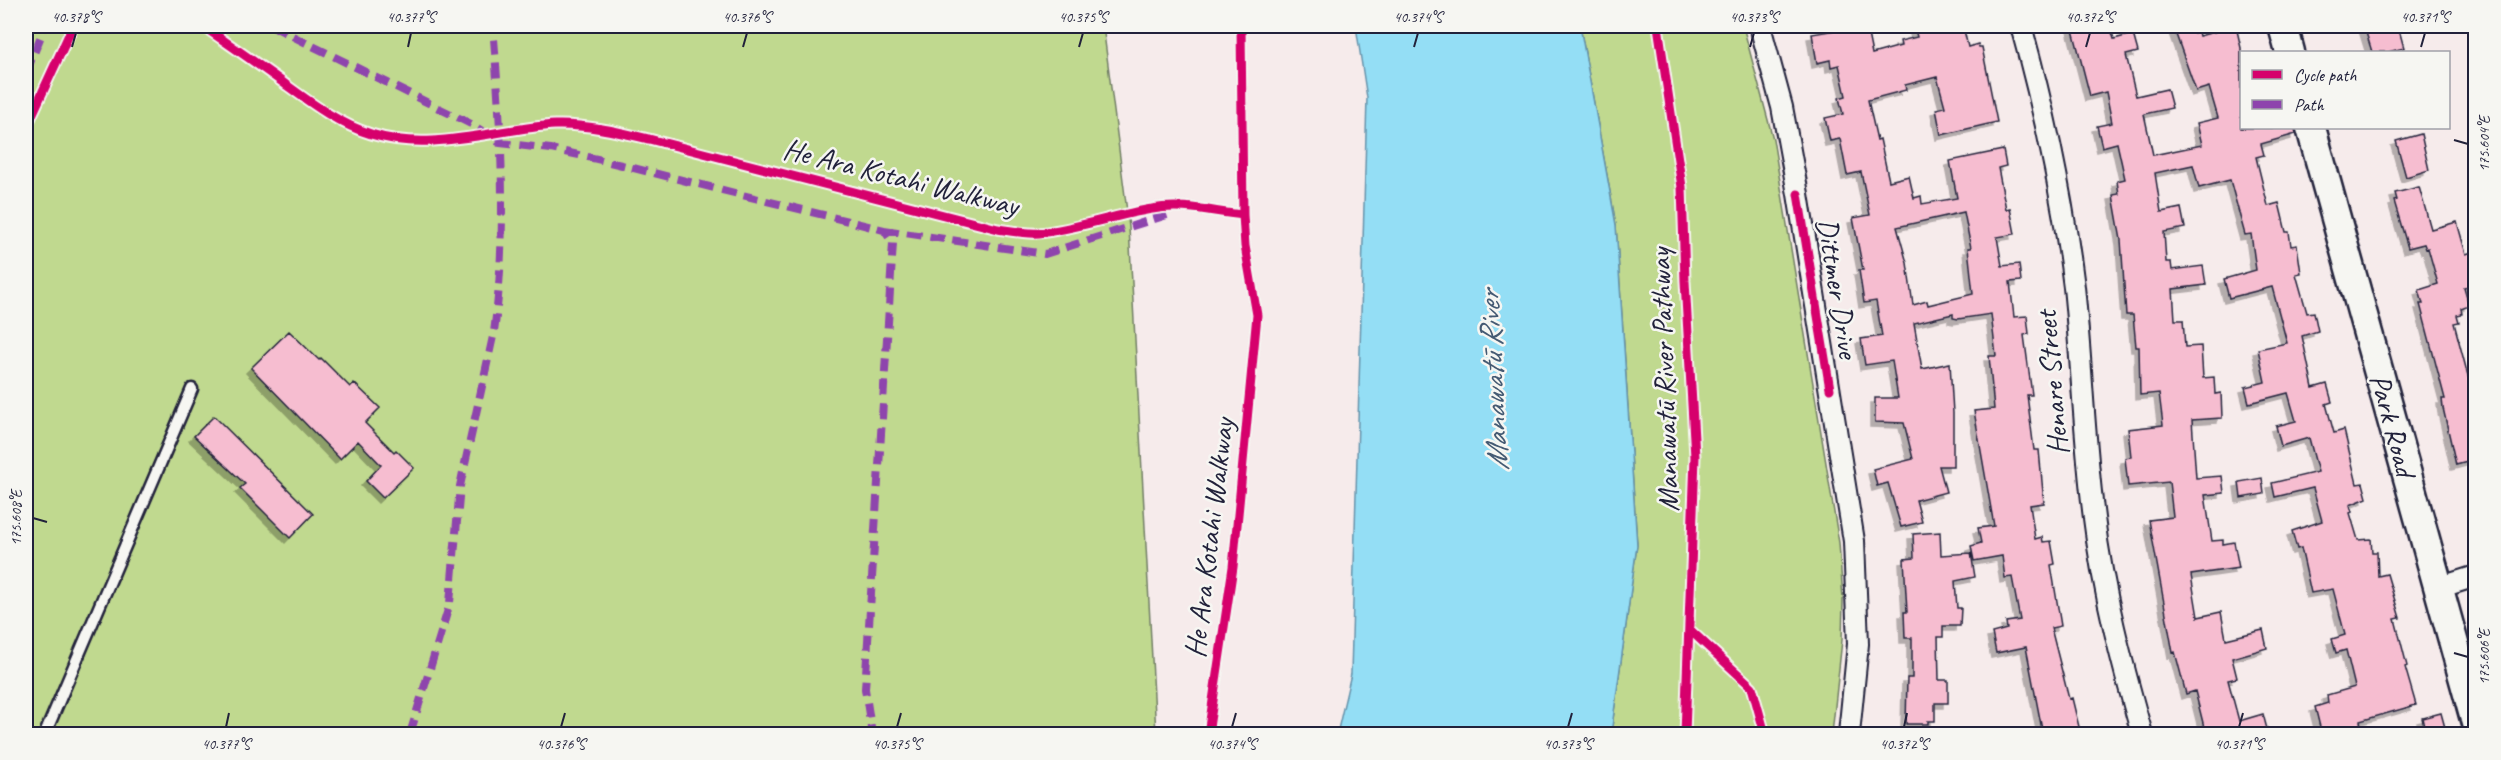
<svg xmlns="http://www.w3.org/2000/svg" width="2501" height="760" font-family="Caveat,sans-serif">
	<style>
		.green { fill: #c0d98f; stroke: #717e65; stroke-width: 1.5 }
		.water { fill: #94def5; stroke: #6693ab; stroke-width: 1.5 }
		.building { fill: #f6bdd0; stroke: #22223b; stroke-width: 1.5; fill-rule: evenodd; filter: url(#shadow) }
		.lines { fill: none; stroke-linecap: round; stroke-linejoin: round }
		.lane-casing { stroke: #22223b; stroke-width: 15 }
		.street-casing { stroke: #22223b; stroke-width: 24 }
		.secondary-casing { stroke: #22223b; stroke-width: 33 }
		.lane { stroke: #f6f6f2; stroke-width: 10 }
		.street { stroke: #f6f6f2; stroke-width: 20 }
		.secondary { stroke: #f6f6f2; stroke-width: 28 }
		.quiet { stroke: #8e44ad; stroke-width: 8; stroke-dasharray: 15 8; stroke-linecap: butt }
		.cycleway-casing { stroke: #f6f6f2; stroke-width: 13 }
		.cycleway { stroke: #d6006c; stroke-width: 9 }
		.ticks { fill: none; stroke: #22223b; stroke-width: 2 }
		.labels { text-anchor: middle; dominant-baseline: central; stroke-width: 5; stroke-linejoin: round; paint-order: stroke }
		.street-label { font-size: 30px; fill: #22223b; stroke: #f6f6f2 }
		.water-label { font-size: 32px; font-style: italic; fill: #445a73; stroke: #f6f6f2 }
		.neatline { fill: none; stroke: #22223b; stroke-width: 2 }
		.ticks-label { font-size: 15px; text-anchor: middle; fill: #22223b }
	</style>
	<defs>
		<filter id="shadow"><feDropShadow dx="-5" dy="5" stdDeviation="0" flood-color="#0004"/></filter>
	</defs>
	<rect width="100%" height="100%" fill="#f6ebeb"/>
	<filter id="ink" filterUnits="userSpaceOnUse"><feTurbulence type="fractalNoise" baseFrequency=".0167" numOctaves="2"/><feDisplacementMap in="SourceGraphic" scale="12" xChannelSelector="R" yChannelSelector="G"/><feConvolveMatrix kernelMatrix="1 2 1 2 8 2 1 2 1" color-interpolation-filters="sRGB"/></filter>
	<g filter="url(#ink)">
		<path class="green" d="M26,26h1077l26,201 27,507h-1130z
			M1580,26h163l30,113 66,404 4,56 -1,41 -10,94h-221l26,-189 -21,-320z"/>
		<path class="water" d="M1356,26h224l36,199 21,320 -26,189h-274l14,-60 16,-576z"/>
		<path class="building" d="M1859,26l2,9 7,-1 4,20 29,-8 -1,-5 17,-4 -3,-11h49l5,21 10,-3 1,3h3l15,75 -56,13 -5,-26 9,-2 -8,-30 -32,8 1,5 -38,10 9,40 3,-1 9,42 20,-5 5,22 7,-2 1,8 35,-6 -7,-37 53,-11 3,16 -8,2 8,41 4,-1 5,26 -18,3 5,29 17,-2 2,17 -11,1 4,35 13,-1 2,18 -5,1 8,60h-5l7,55h5l5,53 -14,2 5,34 7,-2 1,5 8,-1 4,23 -4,1 10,61 -10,2 18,71 3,-1 9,37h-38l-17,-88 -30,6 -4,-20 15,-4 -1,-7 14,-2 -8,-43 -7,1 -3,-22 -28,5 -3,-15 10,-3 -3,-15 16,-2 -20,-115 20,-2 -5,-53h7l-5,-42 -33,5 -5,-1v-4l-39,9 8,46 28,-6 3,50v53h-14l7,26 -30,8 6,22 -21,5 -13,-44 -11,3 -4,-17 40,-10 -9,-36 -29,-1v-24h23l-6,-37 -27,4 -4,-26 21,-3 -6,-35 -12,2 -5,-33h4l-10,-52 17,-3 -9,-43 -14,3 -7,-36 -10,2 -5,-23 18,-4 -4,-16 7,-2 -7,-31 -8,2 -1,-7 -13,3 -5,-29zM1964,212l7,36h-3l5,46 -45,11 -1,-4 -14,4 -6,-42 -10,-36z
			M2072,26h38l4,13 19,-5 5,18 -12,3 10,41 31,-7 5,19 -28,6 9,41 49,-10 -5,-22 21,-5 -9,-31 -13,4 -23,-65h18l2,7 5,-1 1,4 37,-10 5,22v80h54l1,6 -35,10 3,11 -8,2 12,49 11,-3 7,29h3l2,14 6,-1 4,28 -5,1 11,39 7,-1 4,19 -16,5 11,52 14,-4 5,18 -6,2 8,29 10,-3 13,54 6,-1 4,15 -17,7 2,7 -2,1 8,27 13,-1 1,13h5l1,24 9,-2 13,44 -5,1 12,47 -2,1 11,38 -56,16 2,10 -13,4h-27l-7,-28 13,-4 -1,-8 28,-8 -9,-37 -10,3 -4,-14 13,-4 -12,-46 -22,4 -10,-45 -4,1 -5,-18 30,-10 -9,-33 -38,9 -3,-14 46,-11 -9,-34 -28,8 -5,-20 20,-5 -8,-28 -39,10 -4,-16 20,-5 -7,-33 29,-6 -15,-56 -43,11 -5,-19 32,-9 -5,-36 -6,1 -15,-55 -31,8 -6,-23 -38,8 6,39 20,-4 4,20 -21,4 2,30h5l1,8 31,-4 3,19 -33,4 2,31h8l2,27 16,-1 2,32 11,-1 1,17 6,-1 1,25 -30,2 4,58 26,-2 2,17 -19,2 7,46 11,-1v4l11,-2 5,26 -48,7 7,42 23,-5 5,27 37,-9 4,18 -35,10 5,20 -9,2 11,41 24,-7 4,15 -5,2 1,4h-57l-11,-44 -9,3 -11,-42 -2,1 -24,-133 24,-3 -4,-35 -41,4 -3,-28 6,-1 -3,-28 35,-4 -4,-32 -19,2 -1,-48h-3l-3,-32h-7l-5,-75 -8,-45 6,-1 -2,-13 8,-2 -8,-36 -15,4 -5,-21 15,-3 -6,-31 -16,4z
			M2364,26h34l6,22 -16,4h-16z
			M2421,134l8,36 -23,7 -10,-36z
			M2419,187l12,42 26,-7 9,32 9,-3v34l-11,3 5,17 -8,3 1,6 -5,1 2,7 -5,1 17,64 4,35v38l-19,5 -13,-57 -1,-9h3l-25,-95h3l-4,-14 19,-6 -10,-36 -2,1 -2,-5 -16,4 -14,-47 3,-1 -2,-7z
			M289,331l30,29 2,-2 29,29 4,-4 26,25 -15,15 29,29 2,-2 18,18 -31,30 -17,-17 15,-16 -23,-24 -18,18 -89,-91z
			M214,416l99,98 -23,24 -50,-50 5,-4 -51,-48z
			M2262,478l2,16 -23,4 -2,-16z
			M1940,532l1,23 30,-2 4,24 -20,4 2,27h4l-1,18h-17v11h-5l1,43h9v23h-13v18h-7v3h-22l1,-46h5v-40h-7l-1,-26h3l-3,-53 10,-1 -1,-24z
			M2441,713l6,22h-21l-4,-17z"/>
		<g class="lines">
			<g class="lane-casing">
				<path id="lane" d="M45,734l147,-345"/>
			</g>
			<g class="street-casing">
				<path id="street" d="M1760,26l22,81 16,87 56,347 4,103 -9,90
					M2021,26c24,86 42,173 53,261 8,77 10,154 20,231 9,74 28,145 48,216
					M2438,588l38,-12"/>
			</g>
			<g class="secondary-casing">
				<path id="secondary" d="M2283,26l7,26
					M2311,128l165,595"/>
			</g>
			<use href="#lane" class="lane"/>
			<use href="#street" class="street"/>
			<use href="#secondary" class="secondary"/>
			<path class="quiet" d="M272,26l201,99 27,18 51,6 46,10 287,71 9,13 -28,446 7,45
				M26,73l19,-47
				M884,230l161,24 128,-41
				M410,734l40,-131 10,-117 34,-154c14,-102 7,-205 -1,-306"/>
			<g class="cycleway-casing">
				<path id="cycleway" d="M203,26c27,19 55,38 82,58 26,19 54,40 86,50 60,19 123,-5 184,-9 31,-1 64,7 94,14l349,90c13,2 28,5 41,4 38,-4 75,-18 113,-24 31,-6 60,3 91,6l2,31 12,69 -24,252 -25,167
					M1241,26l2,189
					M1658,26l24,161 3,94 10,176 -10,277
					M26,128l47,-102
					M1798,194l32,195
					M1689,629l63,58 13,47"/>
			</g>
			<use href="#cycleway" class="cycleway"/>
		</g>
	</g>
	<path class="ticks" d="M72,47l4,-14M408,47l3,-14M743,47l4,-14M1079,47l4,-14M1414,47l4,-14M1750,47l4,-14M2086,47l4,-14M2421,47l4,-14M2454,140l14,4M33,518l14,4M2454,653l14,4M226,727l3,-14M561,727l4,-14M897,727l4,-14M1232,727l4,-14M1568,727l4,-14M1904,727l3,-14M2239,727l4,-14"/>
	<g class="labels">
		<g class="street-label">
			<text transform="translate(901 177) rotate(14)">He Ara Kotahi Walkway</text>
			<text transform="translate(1838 288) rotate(81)">Dittmer Drive</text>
			<text transform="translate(1664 380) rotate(-92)">Manawatū River Pathway</text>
			<text transform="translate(2052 383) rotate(-95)">Henare Street</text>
			<text transform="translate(2393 425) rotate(75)">Park Road</text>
			<text transform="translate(1209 538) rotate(-83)">He Ara Kotahi Walkway</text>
		</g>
		<g class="water-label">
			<text transform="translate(1493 381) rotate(-93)">Manawatū River</text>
		</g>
	</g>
	<rect width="2501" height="760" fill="none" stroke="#f6f6f2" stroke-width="66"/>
	<rect x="2240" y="51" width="210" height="78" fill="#f6f6f2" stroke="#a1a1a9" stroke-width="1.5"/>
	<rect x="2252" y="70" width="30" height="9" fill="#d6006c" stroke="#a1a1a9" stroke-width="1.5"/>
	<text x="2294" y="81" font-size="18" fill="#22223b">Cycle path</text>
	<rect x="2252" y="100" width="30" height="9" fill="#8e44ad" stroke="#a1a1a9" stroke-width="1.5"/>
	<text x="2294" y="111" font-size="18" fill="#22223b">Path</text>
	<rect x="33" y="33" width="2435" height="694" class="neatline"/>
	<g class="ticks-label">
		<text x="76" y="22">40.378°S</text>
		<text x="411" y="22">40.377°S</text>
		<text x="747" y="22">40.376°S</text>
		<text x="1083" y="22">40.375°S</text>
		<text x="1418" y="22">40.374°S</text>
		<text x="1754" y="22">40.373°S</text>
		<text x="2090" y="22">40.372°S</text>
		<text x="2425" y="22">40.371°S</text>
		<text transform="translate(2484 144) rotate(-90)" y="5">175.604°E</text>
		<text transform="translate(16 518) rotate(-90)" y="5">175.608°E</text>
		<text transform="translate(2484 657) rotate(-90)" y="5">175.606°E</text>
		<text x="226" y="749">40.377°S</text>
		<text x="561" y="749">40.376°S</text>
		<text x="897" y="749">40.375°S</text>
		<text x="1232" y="749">40.374°S</text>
		<text x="1568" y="749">40.373°S</text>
		<text x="1904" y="749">40.372°S</text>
		<text x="2239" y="749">40.371°S</text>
	</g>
</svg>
